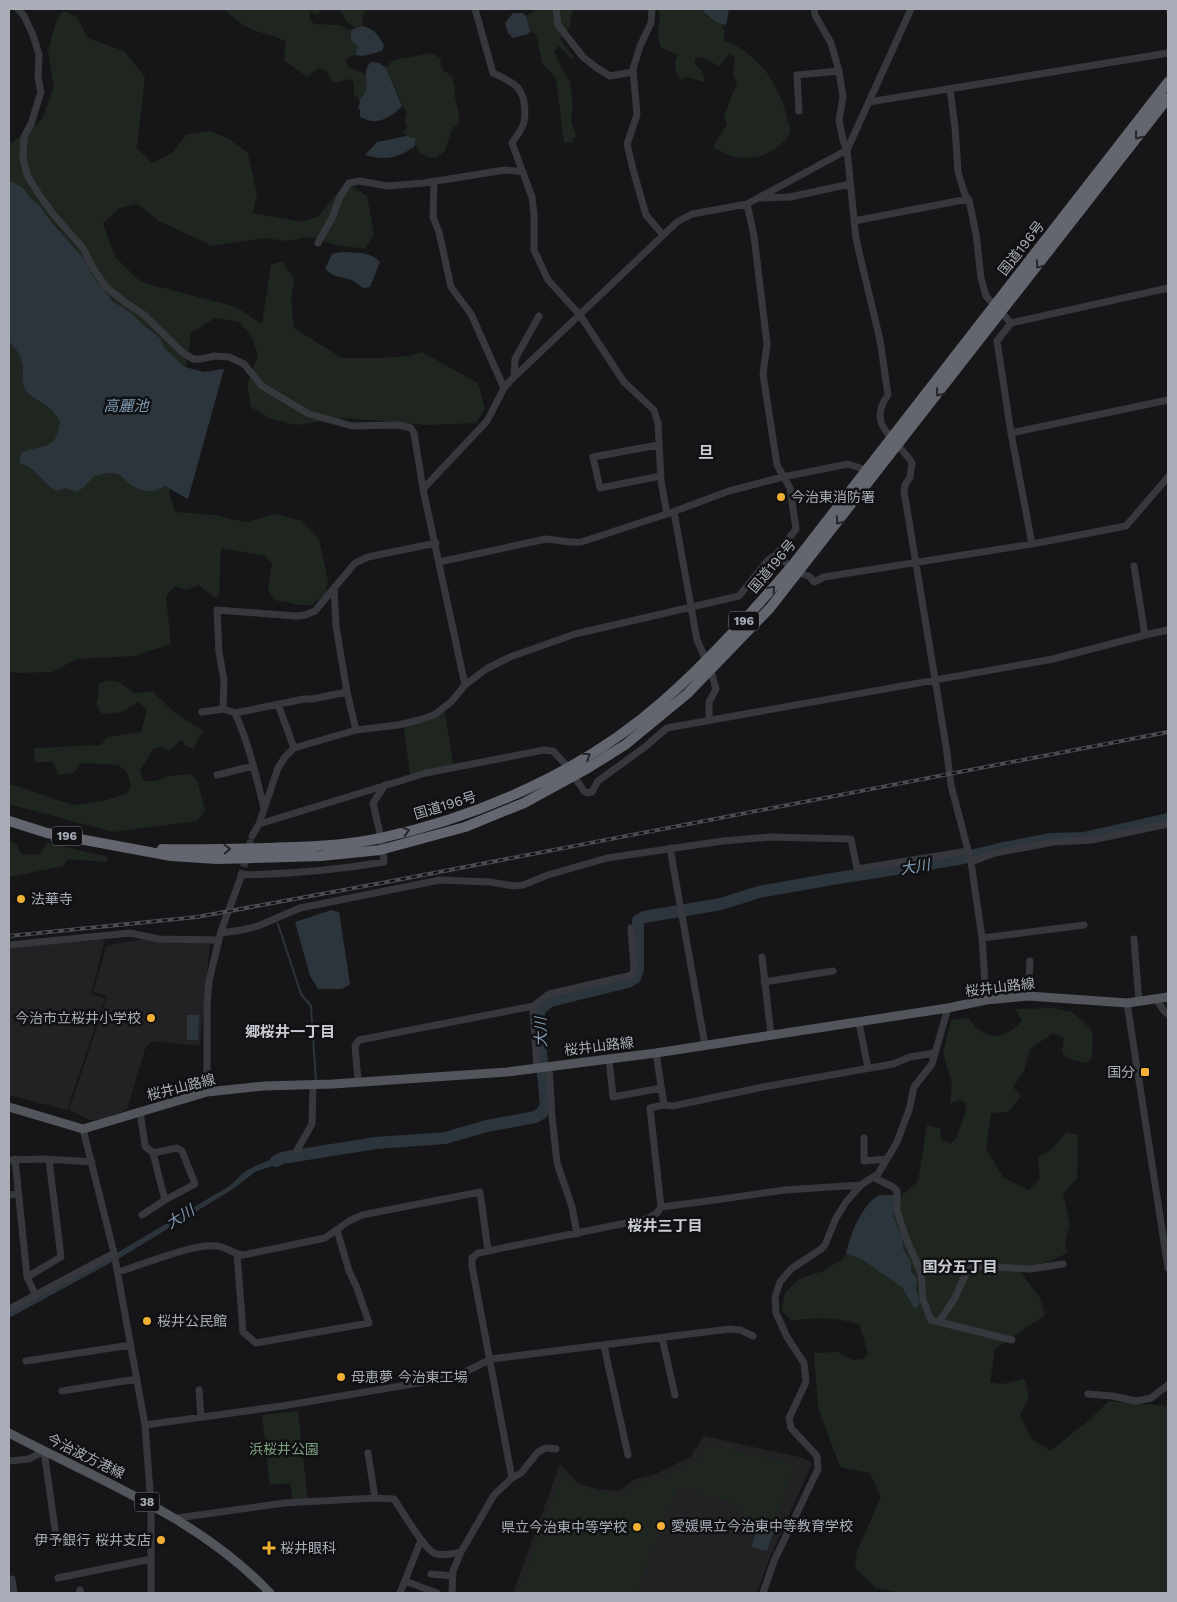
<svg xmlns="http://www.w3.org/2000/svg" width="1177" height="1602" font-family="'Work Sans','Noto Sans JP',sans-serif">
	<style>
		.built { fill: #222225 }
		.green { fill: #1e261f }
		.water { fill: #2c353c }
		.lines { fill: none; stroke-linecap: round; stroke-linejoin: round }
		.stream { stroke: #2c353c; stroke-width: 2 }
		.river { stroke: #2c353c; stroke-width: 12 }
		.minor-tunnel { stroke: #333438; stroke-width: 7; stroke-dasharray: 7 3.5; stroke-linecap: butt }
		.minor { stroke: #37383d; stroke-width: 7 }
		.major { stroke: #53555c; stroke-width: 9 }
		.highway { stroke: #63666e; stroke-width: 10 }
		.rail-casing { stroke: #4a4c52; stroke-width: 4 }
		.rail { stroke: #111113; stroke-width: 2; stroke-dasharray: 5.5; stroke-linecap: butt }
		.oneway { stroke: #26262a }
		.poi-dot { fill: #f2b134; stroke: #111113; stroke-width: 2 }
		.labels { text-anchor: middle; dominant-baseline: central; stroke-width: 5; stroke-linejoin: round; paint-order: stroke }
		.shield { fill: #111113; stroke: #7b7e86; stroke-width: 1 }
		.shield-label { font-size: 12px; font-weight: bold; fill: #a8adb8 }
		.street-label { font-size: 14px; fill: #a8adb8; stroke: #111113 }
		.poi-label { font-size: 14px; fill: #a8adb8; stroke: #111113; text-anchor: start }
		.park-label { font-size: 14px; fill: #7fa381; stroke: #111113 }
		.water-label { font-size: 15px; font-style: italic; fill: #7f9bb3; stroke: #111113 }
		.neighbourhood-label { font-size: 15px; font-weight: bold; fill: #c9ccd4; stroke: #111113 }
		.quarter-label { font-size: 16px; font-weight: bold; fill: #c9ccd4; stroke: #111113 }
	</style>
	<rect width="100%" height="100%" fill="#161618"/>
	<path class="built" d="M143,939l67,4 -10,103 -48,-5 -7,8 -18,61 -24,9 -13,1 -21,-10 38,-114 -14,-4 13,-45 3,-2z
		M96,940h9l-14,54 14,4 -38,112 -58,-15v-148z
		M704,1436l100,22 8,6 -44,98 -11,31h-244l47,-129 18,19 19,6 22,2 14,-11 23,-6 34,-17z"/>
	<path class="green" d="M225,9h97l-5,6 -7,-4 -1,6 5,7 25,1 12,5v11l7,5 -3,9 -7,2 -3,4 5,7 15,6c1,12 4,17 -6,25l-5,-4v-13l-5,-3 -14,4 -4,-3 -4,-9 -8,-3 -12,9 -23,-17 2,-18c-12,-8 -26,-8 -39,-15 -7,-4 -14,-10 -20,-15z
		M339,9h30l-5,4 -2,13 -6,2 -8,-5z
		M537,9h37l-3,8 -1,10 -10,12 14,18 -3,2 -12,-13 -5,5 8,18 8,13 3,24 -2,15 5,14 -4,8h-8l-8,-65 -14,-15 -6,-28 -6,-4 -4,-15z
		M657,9h44l7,8 15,8 2,16c32,11 55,44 62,77 1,3 3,7 3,11 0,7 -5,11 -10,16 -13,12 -32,16 -50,11 -5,-2 -11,-6 -17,-9l14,-23 -3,-8 13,-34 -4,-7 2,-18 -5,-3 -11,12 -18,-9 -6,2v5l7,7 3,8 -2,3 -16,-5 -6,3c-7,-8 -8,-16 -3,-25l-18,-8 -2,-13 2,-19z
		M63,11l14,6 11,21 36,13 21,26 -8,71 15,15 19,-9 15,-19 23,-4 19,7 20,15 9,41 -4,19 49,9 17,-6 27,-34 21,14 7,38 -9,15 -29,-4 -19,-6 -12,-2 -18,4 -23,-3 -52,8 -53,-25 -22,-17 -17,4 -17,15 12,34 26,25 95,25 26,17 9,-59 11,-4 12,18 -3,21 3,28 48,30h40l27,-2 13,-4 56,31 7,26 -9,14 -49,2 -83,-7 -48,7 -27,-7 -18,-11 -4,-23 11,-29 -7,-20 -12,-13 -24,-4 -24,15 -22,160 6,19 39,3 32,7 28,-8 26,6 19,19 9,41 -2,13 -14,12h-12l-26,-5 -6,-10 4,-26 -7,-8 -44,-8 -2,48 -4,1 -17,-12 -11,5 -12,-4 -9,10 5,48 -37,12 -57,3 -25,13 -34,1 -9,-1v-529h3l30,-24 12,-32 -6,-36 8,-30z
		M432,53l8,5 2,11 10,8 3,11v10l4,15v10l-7,6 -7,22 -9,7c-12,0 -21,-5 -20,-18l-9,-4 -4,-4 4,-6 -3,-6 3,-5 -21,-47 7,-8z
		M108,680l11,2 16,11 17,-2 22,21 29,19 -10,18 -8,-4 -3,-6 -13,12 -7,-4 -8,1 -14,22 4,11h12l12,-5 22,-2 7,6 8,31 -8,10 -84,11 -104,-28v-19h5l59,20 30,-4 23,-7 5,-7 -4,-15 -9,-7 -36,-2 -9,10 -15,2 -5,-13h-18l-1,-14 67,-3 6,-8 34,-5 6,-22 -9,-8 -16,10 -20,2 -6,-10 2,-7 1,-13z
		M445,712l8,52 -43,10 -7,-52 30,-5z
		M9,841l7,3 6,11 17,-1 9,-11 60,14 -1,5 -40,-3 -3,7 -55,11z
		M1052,1008l20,4 19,17 2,10 -1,19 -4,5 -20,-4 -6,-7 2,-13 -11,-6 -23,16 -6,22 -11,16 8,9 -13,16 -17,1 -5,35 17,29 25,13 12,-11 -2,-22 13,-7 16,-18 11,3 -1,43 -14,16 7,31 -5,17 2,11 -16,8 -32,9 21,28 5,17 -50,34 -5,33 12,2 23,-5 4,18 -9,18 11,23 19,13 37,-29 22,-21 59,5v187h-266l-26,-5 -21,-20 2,-17 24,-54 -11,-24 -30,-6 -22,-60 -4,-54 24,-1 15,8 10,-1 5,-6 -9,-29c-21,-6 -45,-7 -67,-3l-11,-11 4,-17 14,-14 24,-8 18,-11 60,-64 17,-15 9,-56 13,3 1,11 9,5 6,-5 10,-28 -1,-9 -5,-2 -10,3 2,-19 -9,-31 8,-33 18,-2c3,4 6,9 10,12 15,12 32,3 43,-9l-7,-12z
		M298,1411l10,90 -15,2 -3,-20 -20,2 -8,-70z
		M707,1444l87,20 -20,60 -36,-10 1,-9 -61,-19 -42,107h-118l45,-120 15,14 27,6 17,2 20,-13 24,-6 32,-15z"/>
	<path class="water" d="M701,9h28l-3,16c-10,-1 -18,-9 -25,-16z
		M513,13h10l3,3 4,15 -2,3 -15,4 -5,-5 -3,-10z
		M362,26c13,3 16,9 22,19l-2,6 -19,5 -8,-1 3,-9 -7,-5v-11z
		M371,62l8,1 7,5 16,38c-6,7 -20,17 -30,15 -4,0 -8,-3 -12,-4v-7l-2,-3 2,-4 -1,-4c16,-12 -1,-24 12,-37z
		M407,136l9,3 -1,7c-16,12 -29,15 -50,9l12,-13z
		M9,182l6,1 9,6 7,10 7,5 14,19 33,37 7,15 21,27 8,4 11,8 10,10 18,14 5,11 20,18 19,5 20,-3 -36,130 -23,-13c-12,8 -24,7 -36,-3 -5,-3 -7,-8 -12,-9 -8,-3 -15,1 -23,2l-10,11 -7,5 -12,-4 -9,3c-13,-8 -21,-25 -37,-28l2,-9 2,-2c22,-8 34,-2 37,-31 -3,-5 -7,-11 -13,-15 -7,-5 -17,-9 -22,-17 -4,-6 -2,-13 -2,-20 0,-11 -6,-20 -14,-27z
		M341,252c15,1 28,-1 39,10l-10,25 -7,1 -11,-8 -19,-5 -8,-6 7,-15z
		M331,910l8,2 11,72 -8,5h-24l-8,-13 -15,-54z
		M187,1015h12l-1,25h-11z
		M291,1150l2,4 -1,5 -37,13 -22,17 -110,67 -114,62v-7l108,-58 114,-68c4,-4 8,-8 12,-12 15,-10 33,-14 48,-23z
		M880,1195h15l1,7 -3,14 10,24v9l8,13v9l6,8 -1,10 4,13 -2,5 -4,1 -12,-21 -42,-29 -14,-4c4,-19 16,-51 34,-59z
		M760,1522l15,5 -8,24 -16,-4z"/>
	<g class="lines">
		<path class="stream" d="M1167,9l1,4
			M278,924l23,70 10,12 5,76"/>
		<path class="river" d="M276,1161l6,-3 94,-15 69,-5 42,-12 48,-9 7,-4 4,-8 -8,-85 2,-11 10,-8 78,-19 7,-4 3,-9v-49l6,-3 77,-13 38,-12 79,-14 121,-19 40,-10 52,-10 33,-1 84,-19"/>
		<path class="minor-tunnel" d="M241,877l11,-41"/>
		<path class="minor" d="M18,9l6,7 9,19 6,20 -1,22 3,15 -10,32 -7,13 -1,21 4,17 11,18 15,21 30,34 10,20 13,19 20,16 17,11 39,38 11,7h8l13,-3 15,1 15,7 18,22 47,28 43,12 46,-1 13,3 3,5 9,56 42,196
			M475,9l18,64c9,4 18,8 24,14 8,8 9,25 7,35 -2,8 -8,15 -12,21l20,54 2,17v36l14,30 32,35 44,67 30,28 4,13 3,58 6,33
			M556,9l2,16 25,32 14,11 13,8 23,-4
			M652,9l-1,14 -11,23 -7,23 4,46 -10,29 7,29 12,42 17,20
			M814,9l1,6 16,28 8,28 4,26 -4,23 4,20 4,10 9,89 24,101 8,55c-23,31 10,45 24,68l-2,14 -5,8 -1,6 42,255 5,39 20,77 11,76 4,62
			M950,89l5,38 3,45 7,23 4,5 7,34 5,44 5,18 25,27 -14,18 14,92 21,111
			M869,102l299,-49
			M799,111l-2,-36 42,-4
			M434,182l-1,35 6,15 12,55 20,27 33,74
			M761,198l29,-1 60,-13
			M747,204l7,32 13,108 -4,30 14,91 13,23 6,41 -20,26 23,18 10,3 5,6 10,-5 208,-33 94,-18 42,-49
			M854,221l114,-22
			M318,243l14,-25 8,-21 9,-14 10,-2 29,5 36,-3 81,-13 18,2
			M1011,323l157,-35
			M514,377l1,-18 24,-43
			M1011,433l157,-33
			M658,445l-65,12 7,31 61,-12
			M423,489l64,-68 17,-33 6,-7 167,-159 15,-8 55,-10 100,-54 64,-141
			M674,512l23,128 14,31 5,18 -7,13v18
			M439,562l107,-23c12,1 23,4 35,3l86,-28 62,-23 54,-14 65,-13 18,6
			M1134,566l11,69
			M334,588l2,38 11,66
			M278,704l16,44
			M202,712l21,-3
			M235,713l69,-14h8l35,-7 9,38
			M217,775l36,-9
			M264,808c-8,-32 -15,-64 -29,-95l-12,-4 1,-29 -5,-28 -2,-42 79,6 9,-1 10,-4 40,-48 13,-6 68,-14
			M259,824l167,-51 118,-23 9,1 15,16 16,24 4,2 4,-1 6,-11 47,-34 22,-19 386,-69 92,-24 23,-5
			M252,836l7,-12 19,-56 7,-11 9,-9 62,-18 42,-5 21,-5 15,-5 17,-13 14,-17 21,-16 24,-12 65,-23 164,-38 29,-36 8,-5
			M670,848l35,197
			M971,862l24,-9 59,-11 38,-2 76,-16
			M241,875c49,-1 96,-5 143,-13l-3,-24 -8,-35 12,-18
			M221,933l21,-3 16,-4 42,-18 140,-28 50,2 24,4 9,-1 25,-10 59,-17 116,-17 47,-4 81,2 6,30 111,-18
			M982,938l102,-13
			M1134,939l5,63
			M9,945l121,-12 29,6 60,1
			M762,957l9,78
			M764,982l69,-11
			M1028,996l2,-35
			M1157,1000l7,11 4,3
			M1127,1003l41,265
			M859,1023l9,45
			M609,1059l4,38 48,-9
			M549,1066l3,50 5,47 15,44 5,27
			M537,1067l-4,-56 2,-6 14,-11 83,-19 2,-6 -3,-41
			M358,1081l-3,-35 4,-6 175,-34
			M207,1092v-87l2,-24 12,-50 20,-54
			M664,1105l9,1 90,-19 130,-23 17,-7 25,-4
			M140,1111l5,35 8,7 24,-5 5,3 13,33 -30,16 -12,-47
			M83,1129l31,124 31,172 6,79v89
			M864,1138v23l23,-2
			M297,1150l15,-26 1,-39
			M15,1159l12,118 34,-20 -12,-97
			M9,1160l36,-1 47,3
			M873,1177l20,10 4,4v20l9,27 15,35 2,27 8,20 81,20
			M9,1195l9,-1
			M661,1207l47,-6 77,-11 76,-5
			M142,1215l23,-15
			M237,1254l6,78 13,11 113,-20 -12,-35 -8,-17 -12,-41
			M118,1272c27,-8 72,-28 99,-26 9,1 17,8 26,9l82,-17 24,-17 13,-6 118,-23 8,59
			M27,1277l8,17
			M9,1309l105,-56
			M939,1322l16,-24 11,-25 8,-7 57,3 32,-5
			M662,1338l13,57
			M604,1346l24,109
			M26,1361l105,-16
			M199,1390l2,27
			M62,1391l75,-12
			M1088,1394l24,2 24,5 15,-3 17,-13
			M145,1425l137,-19 160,-27 19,-5 30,-15 238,-30 11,1 13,6
			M368,1453l7,45
			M9,1461l20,-2 15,-8 13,92
			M512,1478l-40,-212v-8l6,-5 168,-34 11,-6 4,-6 -11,-99 14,-3 -8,-52
			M177,1518l107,-15 91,-5 19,1c8,12 29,48 40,54 7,4 19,0 27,-1
			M431,1574l22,2
			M58,1578l93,-19
			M12,1579l2,14
			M405,1581l32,12
			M80,1590v3
			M400,1593l21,-53
			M452,1593l1,-22 8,-19 33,-57 18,-17 9,-5 17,-21 8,-4 10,1
			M763,1593l11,-32 44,-92 -1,-13 -26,-28 -2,-10 17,-36 -2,-19 -17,-26 -11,-24 -1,-16 5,-15 11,-13 30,-20 4,-4 11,-27 10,-16 15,-17 17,-11 19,-32 12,-32 5,-23 18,-23 16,-56"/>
		<path class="major" d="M9,1107l74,22 124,-37 57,-6 69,-2 174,-12 149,-19 292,-45 38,-8 42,-4 99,7 41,-6
			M9,1433c91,48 189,84 261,160"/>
		<path class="highway" d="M9,821l38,12 124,23 46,3 104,-3 59,-6 85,-23 59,-24 64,-35 37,-23 62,-51 83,-86 398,-510
			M162,849c35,1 70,0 106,-1 37,-1 76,-2 113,-10 101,-22 204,-68 282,-137 47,-41 87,-87 128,-134l377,-485"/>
		<g class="rail-casing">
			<path id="rail" d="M9,936l188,-19 195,-36 776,-149"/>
		</g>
		<use href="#rail" class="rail"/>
	</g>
	<defs><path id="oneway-chevron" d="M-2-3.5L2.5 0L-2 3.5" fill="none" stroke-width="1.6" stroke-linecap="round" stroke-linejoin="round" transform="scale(1.25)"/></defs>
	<g class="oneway">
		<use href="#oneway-chevron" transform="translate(1138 136) rotate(128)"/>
		<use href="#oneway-chevron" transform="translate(1039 265) rotate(128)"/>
		<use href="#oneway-chevron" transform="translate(939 393) rotate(128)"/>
		<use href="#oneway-chevron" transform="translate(839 521) rotate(128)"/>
		<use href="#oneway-chevron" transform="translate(772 589) rotate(-49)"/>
		<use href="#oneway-chevron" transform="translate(587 756) rotate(-33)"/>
		<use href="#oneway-chevron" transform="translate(406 831) rotate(-15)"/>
		<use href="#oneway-chevron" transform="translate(227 849) rotate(-2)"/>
	</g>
	<g class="poi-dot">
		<circle cx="781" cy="497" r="5"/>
		<circle cx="21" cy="899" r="5"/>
		<circle cx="151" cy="1018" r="5"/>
		<rect x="1140" y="1067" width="10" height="10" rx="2.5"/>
		<circle cx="147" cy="1321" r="5"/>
		<circle cx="341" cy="1377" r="5"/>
		<circle cx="661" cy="1526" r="5"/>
		<circle cx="637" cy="1527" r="5"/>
		<circle cx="161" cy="1540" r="5"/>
		<path d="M266.5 1540.5h5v5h5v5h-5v5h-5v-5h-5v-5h5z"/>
	</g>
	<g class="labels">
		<g class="shield">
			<rect x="729" y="611.5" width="30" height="19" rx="4"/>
			<rect x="52" y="826.5" width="30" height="19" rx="4"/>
			<rect x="134.5" y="1492.5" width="25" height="19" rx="4"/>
		</g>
		<g class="shield-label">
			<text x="744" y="621">196</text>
			<text x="67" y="836">196</text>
			<text x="147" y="1502">38</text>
		</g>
		<g class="street-label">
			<text transform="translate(1021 248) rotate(-52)">国道196号</text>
			<text transform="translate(772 566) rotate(-50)">国道196号</text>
			<text transform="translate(445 805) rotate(-17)">国道196号</text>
			<text transform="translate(1000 987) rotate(-7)">桜井山路線</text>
			<text transform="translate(599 1046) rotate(-7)">桜井山路線</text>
			<text transform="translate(181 1087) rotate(-14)">桜井山路線</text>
			<text transform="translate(86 1456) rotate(26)">今治波方港線</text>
		</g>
		<g class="poi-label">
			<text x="791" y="497">今治東消防署</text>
			<text x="31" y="899">法華寺</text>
			<text x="141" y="1018" text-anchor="end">今治市立桜井小学校</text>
			<text x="1135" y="1072" text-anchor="end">国分</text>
			<text x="157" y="1321">桜井公民館</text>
			<text x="351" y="1377">母恵夢 今治東工場</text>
			<text x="671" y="1526">愛媛県立今治東中等教育学校</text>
			<text x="627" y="1527" text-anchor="end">県立今治東中等学校</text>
			<text x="151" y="1540" text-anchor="end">伊予銀行 桜井支店</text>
			<text x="280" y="1548">桜井眼科</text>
		</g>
		<g class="park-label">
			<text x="284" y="1449">浜桜井公園</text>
		</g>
		<g class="water-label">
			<text x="126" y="406">高麗池</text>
			<text transform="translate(915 867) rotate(-9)">大川</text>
			<text transform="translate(541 1032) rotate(-91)">大川</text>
			<text transform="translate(180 1217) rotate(-32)">大川</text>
		</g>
		<g class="neighbourhood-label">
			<text x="290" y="1032">郷桜井一丁目</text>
			<text x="665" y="1226">桜井三丁目</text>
			<text x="960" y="1267">国分五丁目</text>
		</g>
		<g class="quarter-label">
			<text x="706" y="452">旦</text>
		</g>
	</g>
	<rect width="1177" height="1602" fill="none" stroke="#a8adb8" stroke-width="20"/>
</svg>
